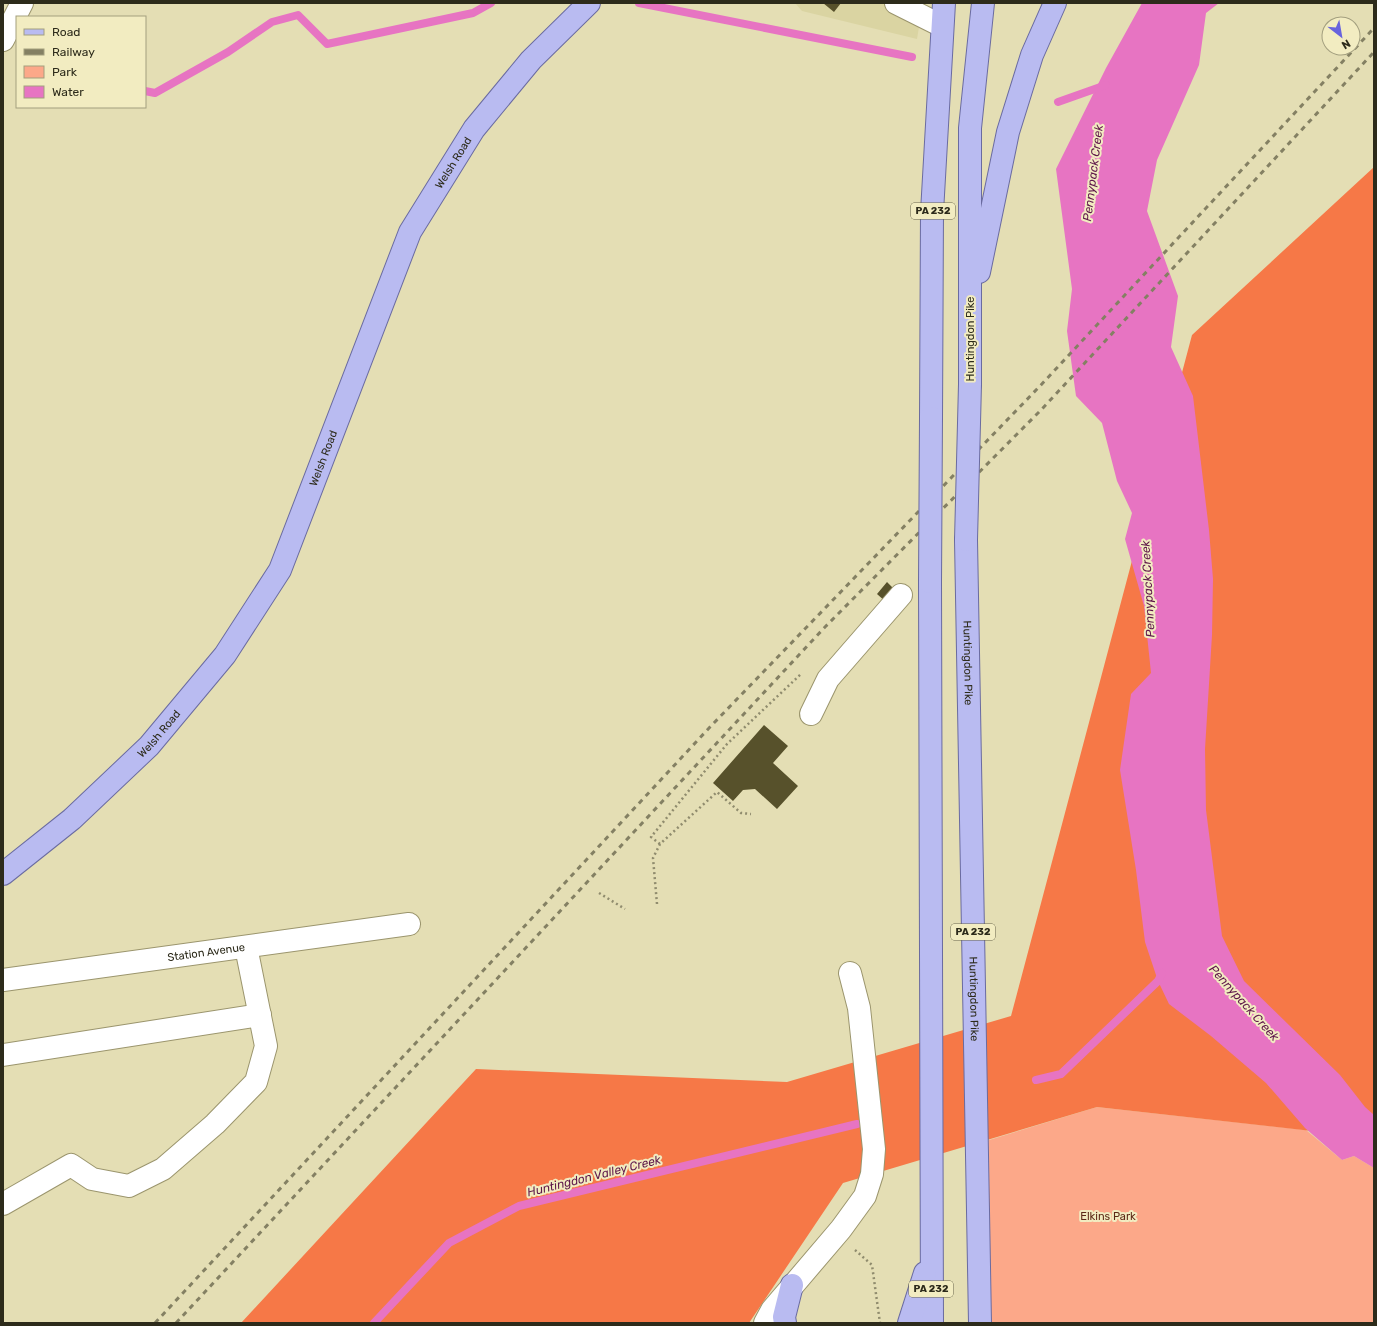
<svg xmlns="http://www.w3.org/2000/svg" width="1377" height="1326" font-family="Rubik,sans-serif">
	<style>
		.built { fill: #dad4a2 }
		.green { fill: #fca889 }
		.forest { fill: #f67847 }
		.water { fill: #e774c2 }
		.lines { fill: none; stroke-linecap: round; stroke-linejoin: round }
		.stream { stroke: #e774c2; stroke-width: 8 }
		.building { fill: #57512b }
		.minor-casing { stroke: #9b956d; stroke-width: 24 }
		.major-casing { stroke: #6a6ba0; stroke-width: 24 }
		.path { stroke: #908c6e; stroke-width: 2.5; stroke-dasharray: 2 3; stroke-linecap: butt }
		.minor { stroke: #fff; stroke-width: 22 }
		.major { stroke: #b9bbf1; stroke-width: 22 }
		.rail { stroke: #848063; stroke-width: 3; stroke-dasharray: 5 5; stroke-linecap: butt }
		.major-bridge-casing { stroke: #6a6ba0; stroke-width: 24; stroke-linecap: butt }
		.major-bridge { stroke: #b9bbf1; stroke-width: 22 }
		.labels { text-anchor: middle; dominant-baseline: central; stroke-width: 4; stroke-linejoin: round; paint-order: stroke }
		.shield { fill: #f2ecc1; stroke: #68654d; stroke-width: 1 }
		.shield-label { font-size: 10px; font-weight: bold; fill: #2d2b1b }
		.street-label { font-size: 11px; fill: #2d2b1b; stroke: #f2ecc1 }
		.park-label { font-size: 11px; fill: #5c2a17; stroke: #f2ecc1 }
		.water-label { font-size: 12px; font-style: italic; fill: #5e174a; stroke: #f2ecc1 }
	</style>
	<rect width="100%" height="100%" fill="#e4deb4"/>
	<path class="built" d="M795,3h128l-6,36 -115,-28z"/>
	<path class="green" d="M1097,1107l209,23 36,30 12,-4 20,12v155h-394l-4,-179z"/>
	<path class="forest" d="M1374,167v971l-277,-31 -254,76 -94,140h-508l235,-254 311,13 224,-66 181,-681z"/>
	<path class="water" d="M1142,3h77l-13,10 -7,52 -42,95 -10,51 31,85 -7,51 22,49 16,134 4,49 -1,56 -7,114 1,61 16,126 22,45 96,94 25,32 9,8v53l-20,-12 -12,4 -37,-32 -39,-45 -55,-47 -42,-32 -11,-23 -13,-39 -9,-72 -16,-100 11,-76 20,-21 -7,-67 -19,-67 7,-26 -15,-32 -15,-58 -26,-27 -9,-65 5,-42 -16,-120 50,-101z"/>
	<g class="lines">
		<path class="stream" d="M639,3l273,54
			M145,91l10,2 73,-41 44,-30 26,-7 29,29 146,-31 18,-10
			M1058,102l48,-17
			M1036,1080l25,-6 97,-93 4,-8
			M374,1323l75,-80 70,-37 338,-82"/>
	</g>
	<path class="building" d="M823,3h18l-7,9z
		M887,582l9,9 -10,11 -9,-8z
		M764,725l24,21 -15,17 25,23 -21,23 -22,-20 -12,1 -10,11 -20,-18z"/>
	<g class="lines">
		<g class="minor-casing">
			<g id="minor">
				<path d="M896,3l46,23"/>
				<path d="M3,40l19,-37"/>
				<path d="M811,714l17,-35 73,-84"/>
				<path id="s1" d="M3,980l406,-56"/>
				<path d="M3,1055l257,-40"/>
				<path d="M3,1204l68,-39 21,14 37,7 34,-17 52,-45 41,-42 10,-36 -20,-99"/>
				<path d="M765,1323l7,-13 69,-81 24,-33 7,-22 2,-25 -15,-141 -9,-35"/>
			</g>
		</g>
		<g class="major-casing">
			<g id="major">
				<path d="M979,272l29,-140 24,-77 23,-52"/>
				<path d="M970,384v-256l13,-125"/>
				<path d="M931,418l1,-206 12,-209"/>
				<path id="s2" d="M966,540l14,783"/>
				<path d="M930,582l2,741"/>
				<path id="s3" d="M3,874l69,-55 77,-73 76,-91 55,-85 130,-338 64,-103 57,-69 58,-57"/>
				<path d="M785,1323l-1,-6 8,-32"/>
				<path d="M909,1323l16,-50"/>
			</g>
		</g>
		<path class="path" d="M660,844l-9,-7 76,-93 74,-70
			M599,893l26,16
			M657,904l-4,-46 7,-14 57,-52 24,21 10,1
			M855,1250l17,15 8,58"/>
		<use href="#minor" class="minor"/>
		<use href="#major" class="major"/>
		<path class="rail" d="M155,1323l555,-596 330,-341 334,-358
			M176,1323l649,-696 216,-217 333,-358"/>
		<g class="major-bridge-casing">
			<path id="major-bridge" d="M966,540l4,-156
				M930,582l1,-164"/>
		</g>
		<use href="#major-bridge" class="major-bridge"/>
	</g>
	<g class="labels">
		<g class="shield">
			<rect x="911" y="203" width="44" height="16" rx="3"/>
			<rect x="951" y="924" width="44" height="16" rx="3"/>
			<rect x="909" y="1281" width="44" height="16" rx="3"/>
		</g>
		<g class="shield-label">
			<text x="933" y="211">PA 232</text>
			<text x="973" y="932">PA 232</text>
			<text x="931" y="1289">PA 232</text>
		</g>
		<g class="street-label">
			<text stroke="none"><textPath href="#s3" startOffset="858">Welsh Road</textPath></text>
			<text transform="translate(970 339) rotate(-90)">Huntingdon Pike</text>
			<text stroke="none"><textPath href="#s3" startOffset="534">Welsh Road</textPath></text>
			<text stroke="none"><textPath href="#s2" startOffset="123">Huntingdon Pike</textPath></text>
			<text stroke="none"><textPath href="#s3" startOffset="210">Welsh Road</textPath></text>
			<text stroke="none"><textPath href="#s1" startOffset="205">Station Avenue</textPath></text>
			<text stroke="none"><textPath href="#s2" startOffset="459">Huntingdon Pike</textPath></text>
		</g>
		<g class="park-label">
			<text x="1108" y="1216">Elkins Park</text>
		</g>
		<g class="water-label">
			<text transform="translate(1093 173) rotate(-83)">Pennypack Creek</text>
			<text transform="translate(1148 589) rotate(-93)">Pennypack Creek</text>
			<text transform="translate(1244 1003) rotate(48)">Pennypack Creek</text>
			<text transform="translate(594 1176) rotate(-14)">Huntingdon Valley Creek</text>
		</g>
	</g>
	<rect width="1377" height="1326" fill="none" stroke="#2d2b1b" stroke-width="8"/>
	<rect x="16" y="16" width="130" height="92" fill="#f2ecc1" stroke="#a39f7f"/>
	<rect x="24" y="29" width="20" height="6" fill="#b9bbf1" stroke="#a39f7f"/>
	<text x="52" y="36" font-size="12" fill="#2d2b1b">Road</text>
	<rect x="24" y="49" width="20" height="6" fill="#848063" stroke="#a39f7f"/>
	<text x="52" y="56" font-size="12" fill="#2d2b1b">Railway</text>
	<rect x="24" y="66" width="20" height="12" fill="#fca889" stroke="#a39f7f"/>
	<text x="52" y="76" font-size="12" fill="#2d2b1b">Park</text>
	<rect x="24" y="86" width="20" height="12" fill="#e774c2" stroke="#a39f7f"/>
	<text x="52" y="96" font-size="12" fill="#2d2b1b">Water</text>
	<g transform="translate(1341 36) rotate(149)"><circle r="19" fill="#f2ecc1" stroke="#a39f7f"/>
	<path d="M0-3L7 15L0 10L-7 15Z" fill="#6863dd"/>
	<text y="-6" font-size="11" font-weight="bold" text-anchor="middle" fill="#2d2b1b">N</text>
	</g>
</svg>
